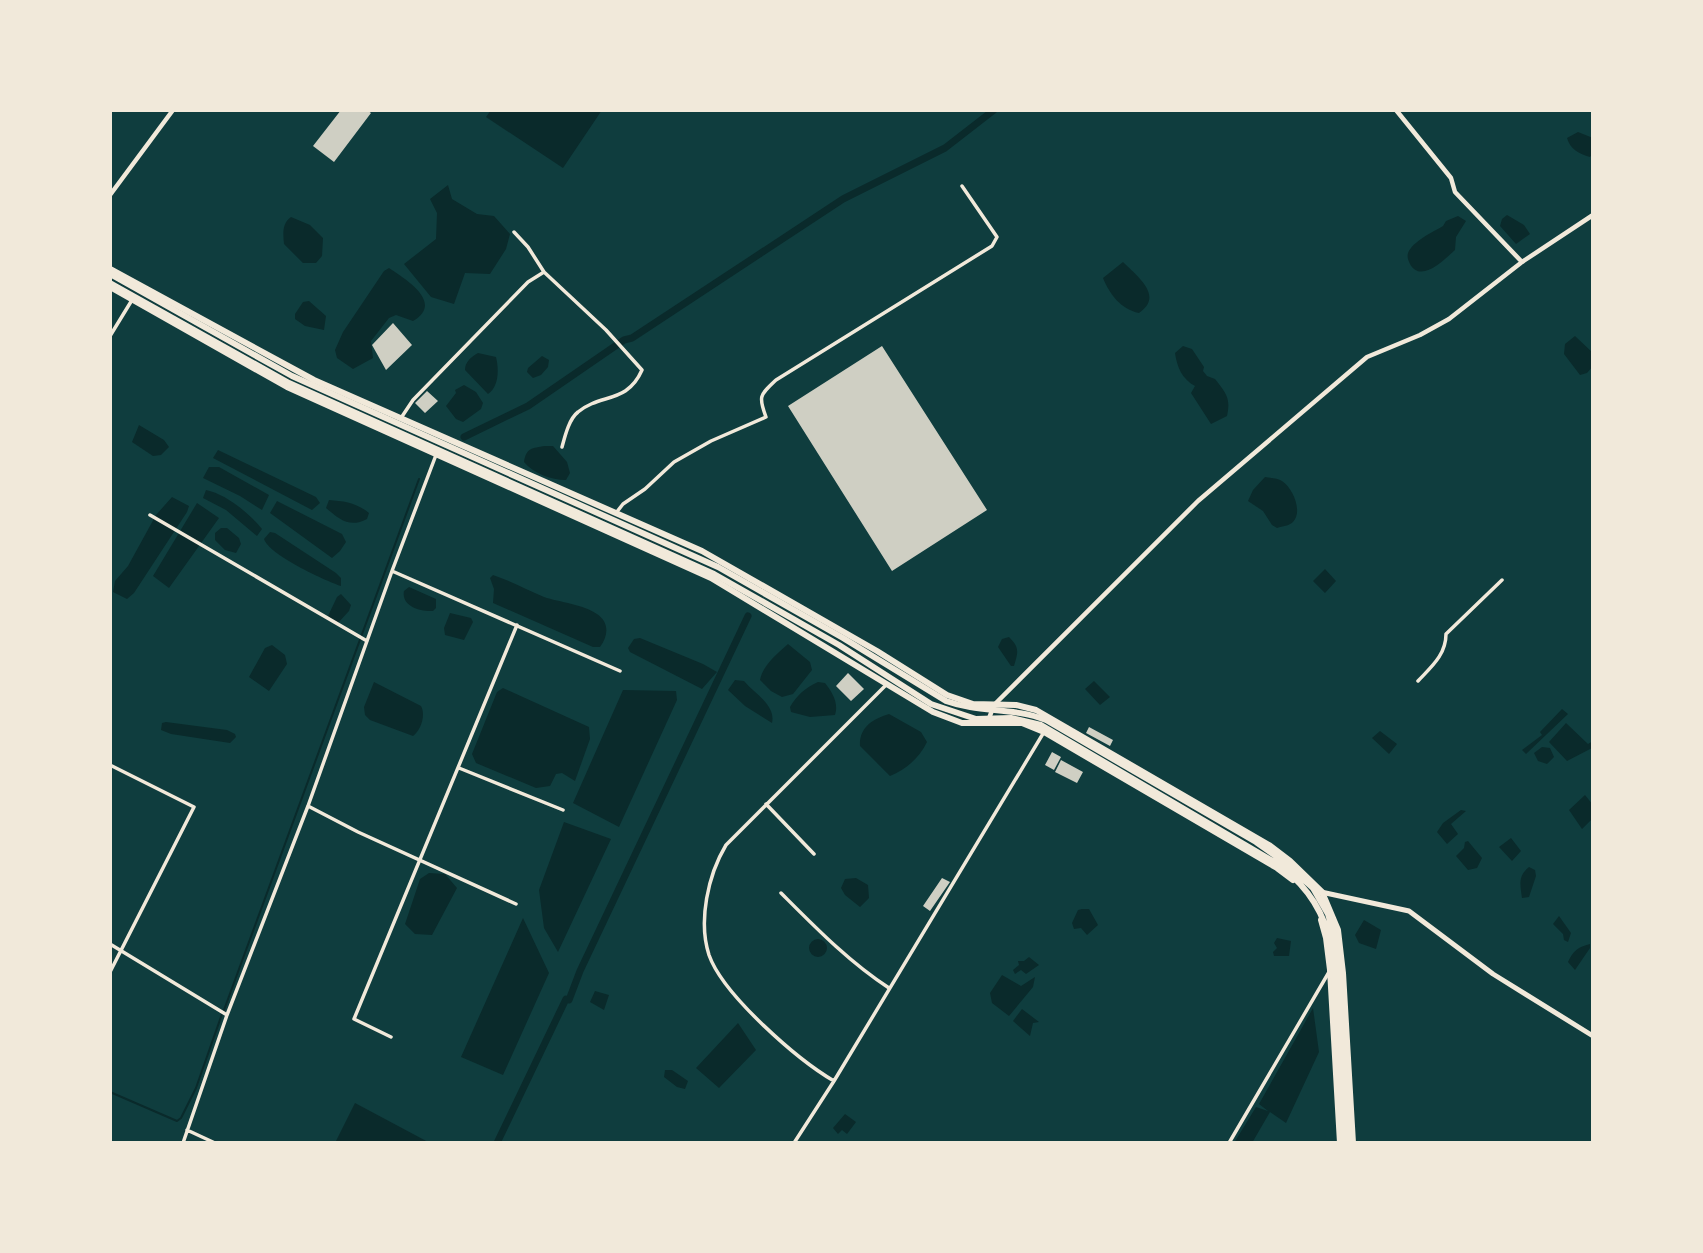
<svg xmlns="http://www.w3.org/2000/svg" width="1703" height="1253" font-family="'DejaVu Sans',sans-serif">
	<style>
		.water { fill: #0a2a2b }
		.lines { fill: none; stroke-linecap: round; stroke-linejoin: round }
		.stream { stroke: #0a2a2b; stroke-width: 2 }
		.canal { stroke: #0a2a2b; stroke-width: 7 }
		.building { fill: #cfcfc3 }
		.minor { stroke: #f1e9da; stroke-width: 3.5 }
		.tertiary { stroke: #f1e9da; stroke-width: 4.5 }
		.secondary { stroke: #f1e9da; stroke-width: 5 }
		.primary { stroke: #f1e9da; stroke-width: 6 }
		.trunk { stroke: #f1e9da; stroke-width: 6 }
	</style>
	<rect width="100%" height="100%" fill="#0f3d3e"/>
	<path class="water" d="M491,110h111l-39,58 -77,-51z
		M1578,132l15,6v15l-3,4c-11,-3 -20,-8 -23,-19z
		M448,185l4,14 25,15 17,2 16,18 -4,15 -16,25 -25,-1 -11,31 -23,-7 -27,-33 32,-25 1,-26 -7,-14z
		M1507,215l17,10 6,9 -14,10 -16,-18 2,-7z
		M1458,216l8,5 -10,16 -1,13c-10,9 -34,34 -45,14 -2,-4 -3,-7 -2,-11 5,-12 25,-21 35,-27l3,-5z
		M291,217l19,8 13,13 -1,18 -6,7h-13l-19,-19c-1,-10 -2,-21 7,-27z
		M1123,262c15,15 41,34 16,51 -18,-4 -29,-18 -36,-35z
		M389,268c18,12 55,35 24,53l-17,-6 -7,3 -18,23 2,17 -20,11 -16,-11 -2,-8 8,-18 41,-61z
		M309,301l17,15 -2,14 -19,-4 -10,-7v-5l8,-12z
		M1575,336l18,17v13l-6,7 -7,2 -16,-21 1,-10z
		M1183,346l9,3 12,18 -1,4 4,5 8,3c11,14 16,19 12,37l-16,8 -20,-31 4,-7c-13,-7 -18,-19 -20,-33z
		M478,353l18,4c3,12 3,30 -8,37l-23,-24c0,-8 6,-13 13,-17z
		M542,356l7,4 -1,7 -7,8 -8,3 -6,-6 1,-4z
		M464,385l12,7 7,11 -2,6 -18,13 -7,-3 -10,-13 10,-13 -1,-3z
		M139,425l25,15 5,7 -8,8 -8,1 -21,-14z
		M545,446h8l14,16 3,11 -4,7c-15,0 -33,-7 -42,-18 2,-14 8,-14 21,-16z
		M218,450l98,47 4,6 -8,7 -99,-52z
		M209,467h10l50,28 -7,15 -22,-14 -37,-18z
		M1265,477c5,1 13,1 17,4 11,7 21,31 11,41 -4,4 -10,4 -16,6l-5,-3 -9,-14 -15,-10 5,-11z
		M206,490c20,4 43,23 56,39l-5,7 -31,-26 -23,-12z
		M172,497l17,9 -2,6 -53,81 -7,6 -14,-7 2,-11 13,-15 28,-51z
		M329,500c15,1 28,3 40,13l-2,6c-17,9 -27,1 -41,-11z
		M277,501l65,33 4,8 -6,9 -8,7 -62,-45z
		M197,503l22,15 -50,70 -16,-12z
		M221,528h6l12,10 2,6 -5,9 -11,-3 -10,-10v-7z
		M270,532l5,1 61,40 5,5v8c-17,-6 -72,-31 -77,-47z
		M1325,569l11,12 -11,12 -12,-12z
		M493,575c18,6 34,15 51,22 15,5 41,8 53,17 13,9 11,22 3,33h-7l-100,-44 1,-14 -4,-11z
		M409,587l27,12v9l-3,3c-13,1 -32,-5 -29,-20z
		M341,594l10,11 -2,6 -12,13 -9,-8 9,-19z
		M450,613l21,5 2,4 -9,18 -19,-5 -1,-7z
		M1009,637c11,11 9,15 5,29h-3l-13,-19 4,-8z
		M640,638l63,26 14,8 -15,17 -72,-37 -2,-4 6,-9z
		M788,644l22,18 2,8 -19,24 -11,3 -11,-6 -11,-11c3,-15 17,-26 28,-36z
		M272,645l13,10 2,9 -18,27 -20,-14 16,-29z
		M735,680l9,1c11,13 32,24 28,42l-27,-17 -17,-16z
		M1094,681l16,16 -10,8 -15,-16z
		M374,682l47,24c5,9 0,24 -8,30l-43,-16 -5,-5 -1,-8z
		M818,682l7,1c7,9 14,20 10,32l-25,2 -19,-5 -1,-5c7,-12 15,-19 28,-25z
		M503,688l86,39 1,12 -15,42 -13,-8 -6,1 -6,12 -14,2 -60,-25 -4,-9 25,-62z
		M623,690l53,1 1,9 -58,127 -46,-24z
		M1562,709l6,5 -42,40 -4,-4 20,-15 -2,-3z
		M889,714l32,18 6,10c-7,15 -21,28 -37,34l-30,-30c-1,-18 12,-27 29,-32z
		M166,722l61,8 8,4 1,3 -6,6 -59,-9 -10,-4 1,-7z
		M1566,723l22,21 5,-3 -1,7 -25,13 -18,-19z
		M1380,731l17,13 -8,10 -17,-16z
		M1542,747l8,1 4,9 -7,7 -9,-3 -4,-8z
		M1585,795l8,10v13l-11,11 -13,-19z
		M1461,810l5,1 -15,13 7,10 -11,10 -10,-12 6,-9z
		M564,822l47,17 -53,113 -14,-24 -5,-38z
		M1511,838l10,13 -9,10 -13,-14z
		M1468,841l14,17 -5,10 -9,2 -12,-14 8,-8 1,-6z
		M1529,867l6,3 1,6 -7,21 -7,1c-2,-14 -4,-22 7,-31z
		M429,873l16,1 12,14 -25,47 -17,-1 -10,-10 15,-45z
		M856,878l12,7 1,13 -9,9 -15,-12 -4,-7 4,-9z
		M1082,909h7l9,16 -11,10 -6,-7 -7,1 -2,-6 6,-13z
		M1559,916l12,17 -3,9 -4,-2 -1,-6 -10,-10z
		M523,918l26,55 -46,102 -42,-18z
		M1364,920l17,10 -5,19 -17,-6 -4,-8z
		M1277,938l14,3 -2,15h-15l-1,-4 4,-4 -3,-5z
		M809 948a9 9 0 1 1 18 0a9 9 0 1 1-18 0Z
		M1590,944v4l-15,22 -7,-8c5,-11 10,-15 22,-18z
		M1029,957l10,8 -13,9 -5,-4 -6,4 -2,-4 6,-5 -1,-4h6z
		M1002,975l19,11 14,-9 -2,10 -24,29 -17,-13 -2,-10z
		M595,991l14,4 -5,15 -14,-8z
		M1313,1008l6,44 -33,71 -16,-11 -18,31h-18l22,-36 12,4 -9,-7z
		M1022,1009l17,13 -6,1 -3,13 -17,-15z
		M738,1023l18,27 -37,38 -23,-20z
		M665,1070h7l16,11 -3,8 -8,-2 -13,-10z
		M355,1103l75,40h-95z
		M845,1114l11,8 -9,12 -5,-4 -4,4 -5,-6z"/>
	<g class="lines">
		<path class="stream" d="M224,1010l195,-531
			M110,1092l67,29 4,-3 15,-30 26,-74"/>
		<path class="canal" d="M464,437l64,-31 96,-66 8,-2 211,-139 102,-51 49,-38
			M497,1143l69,-144 3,1 11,-29 168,-355"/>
	</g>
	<path class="building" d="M341,110h26l4,3 -37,49 -21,-16z
		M393,323l19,22 -26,25 -14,-25z
		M882,346l105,164 -95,61 -104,-165z
		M427,391l11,10 -13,12 -10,-10z
		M848,673l16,16 -13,12 -15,-15z
		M1089,727l24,13 -3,6 -24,-13z
		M1052,752l9,5 -7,13 -9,-5z
		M1061,760l22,12 -6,11 -22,-11z
		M942,878l8,4 -20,29 -7,-5z"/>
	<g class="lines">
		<path class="minor" d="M544,272l62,58 36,40c-15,34 -41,23 -64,42 -9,7 -13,24 -16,35
			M110,336l22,-36
			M401,418l12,-18 115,-118 16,-10 -16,-25 -14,-15
			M616,513l7,-9 22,-15 29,-27 37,-21 55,-24c-8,-21 -6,-22 10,-37l216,-134 5,-9 -35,-51
			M150,515l217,126
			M392,571l44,-116
			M1418,681c13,-14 28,-26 28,-47l56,-54
			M110,765l84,42 -84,165
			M459,768l104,42
			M766,804l48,50
			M308,806l50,26 158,72
			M781,893c34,34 68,69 108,95
			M110,944l117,71
			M391,1037l-37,-18 163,-394
			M834,1081c-36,-21 -111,-86 -125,-126 -11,-34 -1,-80 17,-110l161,-161
			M187,1130l28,13
			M183,1143l44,-128 81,-209 84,-235 228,100
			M794,1143l40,-62 210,-349
			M1229,1143l100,-171"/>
		<path class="tertiary" d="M1396,110l55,68 4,14 67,70
			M110,195l63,-85
			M988,721l6,-16 204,-204 169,-144 53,-22 29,-16 73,-57 71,-47"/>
		<path class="secondary" d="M1321,892l88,19 84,63 100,62"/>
		<path class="primary" d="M110,269l204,111 388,171 175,100 70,44 26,9 43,1 20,5 233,135 21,16 32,31 16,38 5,43 10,170
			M110,287l177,100 424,191 222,134 29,11h60l22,9 233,136 16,12
			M1321,920l5,18 4,32 10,173"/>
		<path class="trunk" d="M110,274l182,102 426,191 125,71 103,63c33,12 67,6 100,19l210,122 31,22 26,24 15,26 9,32 12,197
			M110,283l179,100 425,191 125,71 92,59 45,15 35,-1 30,7 240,141c28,23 43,46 51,82l12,195"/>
	</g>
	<rect width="1703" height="1253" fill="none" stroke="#f1e9da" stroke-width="224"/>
</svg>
